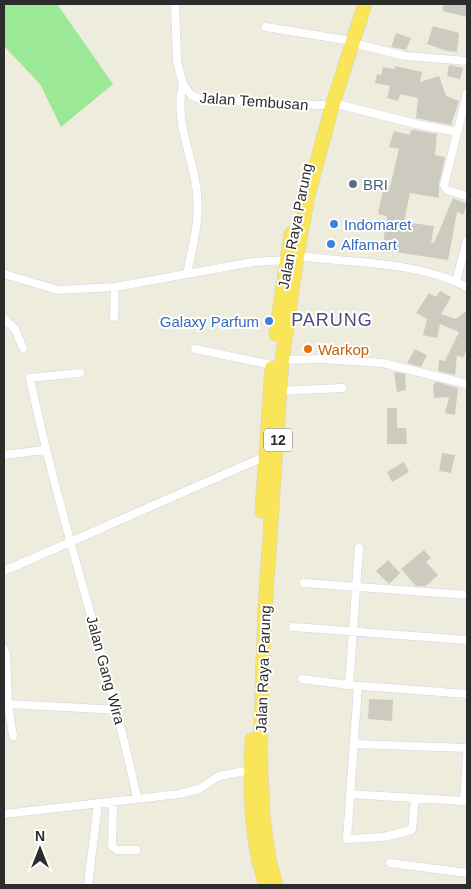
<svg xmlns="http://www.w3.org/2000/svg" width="471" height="889" font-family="Arial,sans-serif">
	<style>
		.green { fill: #9be996 }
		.building { fill: #cdcbc0 }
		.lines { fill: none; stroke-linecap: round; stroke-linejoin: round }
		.minor-casing { stroke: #d4d2e5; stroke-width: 9 }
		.trunk-casing { stroke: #d1d1d1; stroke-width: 15 }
		.minor { stroke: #fff; stroke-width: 8 }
		.trunk { stroke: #f9e557; stroke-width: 14 }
		.service-dot { fill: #5c6f8a; stroke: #fff; stroke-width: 2 }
		.shop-dot { fill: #3f7fe0; stroke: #fff; stroke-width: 2 }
		.food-dot { fill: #e8710a; stroke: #fff; stroke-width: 2 }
		.labels { text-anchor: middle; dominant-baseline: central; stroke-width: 4; stroke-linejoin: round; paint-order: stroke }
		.shield { fill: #fff; stroke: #6b6b6b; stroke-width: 1 }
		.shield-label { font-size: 14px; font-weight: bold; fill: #2c2c2c }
		.street-label { font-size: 15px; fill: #2c2c2c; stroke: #fff }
		.service-label { font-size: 15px; fill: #4e5e75; stroke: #fff; text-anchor: start }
		.shop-label { font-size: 15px; fill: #366cbe; stroke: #fff; text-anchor: start }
		.food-label { font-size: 15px; fill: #c56008; stroke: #fff; text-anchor: start }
		.quarter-label { font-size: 18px; letter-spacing: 1px; fill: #4e4880; stroke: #fff }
	</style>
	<rect width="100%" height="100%" fill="#eeecdd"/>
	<path class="green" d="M4,4h53l56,80 -52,43 -21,-43 -36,-38z"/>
	<path class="building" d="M444,4h23v13l-25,-6z
		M433,26l26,7 -2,19 -10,-1 -20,-7z
		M396,33l15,5 -5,12 -15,-3z
		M449,65l14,3 -3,11 -13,-3z
		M395,66l27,6 -2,10 19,-6 7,20 13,5 -8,24 -35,-7 2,-20 -18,-4 -2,7 -11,-3 3,-12 -15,-3 2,-9 4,1 2,-8 12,2z
		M415,130l22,4 -2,21 10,2 -6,27v14l-29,-5 -6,29 30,4 -3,16 3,1 19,-45 14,6 -4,11 -6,-3 -9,48 -66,-10 5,-34 -9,-2 6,-28 6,1 9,-38 -10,-2 5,-16 16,4 1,-5z
		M440,291l11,6 -10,17 15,5 11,-9v39l-4,9 -6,-3 -2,20 -17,-4 1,-11 6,1 14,-29 -19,-8 -3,14 -14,-3 4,-16 -11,-6 13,-20 7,4z
		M415,349l12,6 -6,12 -14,-4z
		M394,372l11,2 1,16 -9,2z
		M437,382l21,6 -3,27 -10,-2 4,-16 -15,1 -1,-14z
		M387,408h10v20h9l1,16h-20z
		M442,453l13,2 -4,18 -12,-2z
		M404,462l5,10 -17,10 -5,-10z
		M424,550l7,8 -5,4 12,13 -12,11h-10l-15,-17z
		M388,560l12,13 -11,11 -13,-13z
		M369,699l24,1 -1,21 -24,-2z"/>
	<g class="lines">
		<g class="minor-casing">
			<path id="minor" d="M175,4l2,57 6,23 8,11 9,4 25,2 97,4
				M266,27l79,13
				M353,43l52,13 62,5
				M183,84c-10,37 11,73 14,110 3,26 -5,55 -10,80
				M467,93l-23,92 3,5 20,6
				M333,103l83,21 42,8
				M297,256c55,7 120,5 170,31
				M4,274l54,16 57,-3 138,-25 33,-2
				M456,281l11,-40
				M114,317l1,-30
				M4,319l11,10 8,19
				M195,349l77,16
				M282,360l40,-1 61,4 84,21
				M80,373l-50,5c29,141 77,278 107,420
				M279,391l63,-3
				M4,455l41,-5
				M4,571l264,-116
				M304,583l163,12
				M293,627l174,13
				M4,649l2,5 2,50 110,6
				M302,679l47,6 118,9
				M349,685l10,-137
				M358,686l-11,153 36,-2 29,-7 3,-32
				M8,704l5,32
				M354,744l113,4
				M350,794l114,7 3,-46
				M113,802l-1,44 5,4h19
				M4,814l175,-20 20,-5 20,-13 31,-6
				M390,863l77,10
				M88,885l10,-81"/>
		</g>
		<g class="trunk-casing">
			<path id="trunk" d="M276,334l15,-100
				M262,511l10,-143
				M252,740c-2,48 -2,99 14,145
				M276,885l-7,-25 -6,-43 -3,-67 5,-141 17,-249 15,-104 11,-61 25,-92 32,-99"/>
		</g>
		<use href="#minor" class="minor"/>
		<use href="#trunk" class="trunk"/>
	</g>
	<circle class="service-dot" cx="353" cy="184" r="5"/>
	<g class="shop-dot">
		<circle cx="334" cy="224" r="5"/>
		<circle cx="331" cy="244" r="5"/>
		<circle cx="269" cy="321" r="5"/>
	</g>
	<circle class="food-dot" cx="308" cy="349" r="5"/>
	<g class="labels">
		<rect class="shield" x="264" y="428.5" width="28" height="23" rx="4"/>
		<g class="shield-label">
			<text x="278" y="440">12</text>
		</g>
		<g class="street-label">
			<text transform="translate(254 101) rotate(4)">Jalan Tembusan</text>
			<text transform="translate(295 226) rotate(-79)">Jalan Raya Parung</text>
			<text transform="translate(263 669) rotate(-88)">Jalan Raya Parung</text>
			<text transform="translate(106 670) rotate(75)">Jalan Gang Wira</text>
		</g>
		<g class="service-label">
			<text x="363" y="184">BRI</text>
		</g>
		<g class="shop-label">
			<text x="344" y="224">Indomaret</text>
			<text x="341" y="244">Alfamart</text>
			<text x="259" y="321" text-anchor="end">Galaxy Parfum</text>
		</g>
		<g class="food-label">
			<text x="318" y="349">Warkop</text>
		</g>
		<g class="quarter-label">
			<text x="332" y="320">PARUNG</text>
		</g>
	</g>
	<rect width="471" height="889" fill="none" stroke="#2c2c2c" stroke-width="10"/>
	<g transform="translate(40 849)" stroke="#ffffff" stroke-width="4" paint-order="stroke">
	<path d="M0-4L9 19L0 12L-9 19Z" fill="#2c2c2c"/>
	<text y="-8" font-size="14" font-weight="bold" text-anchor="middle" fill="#2c2c2c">N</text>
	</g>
</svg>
